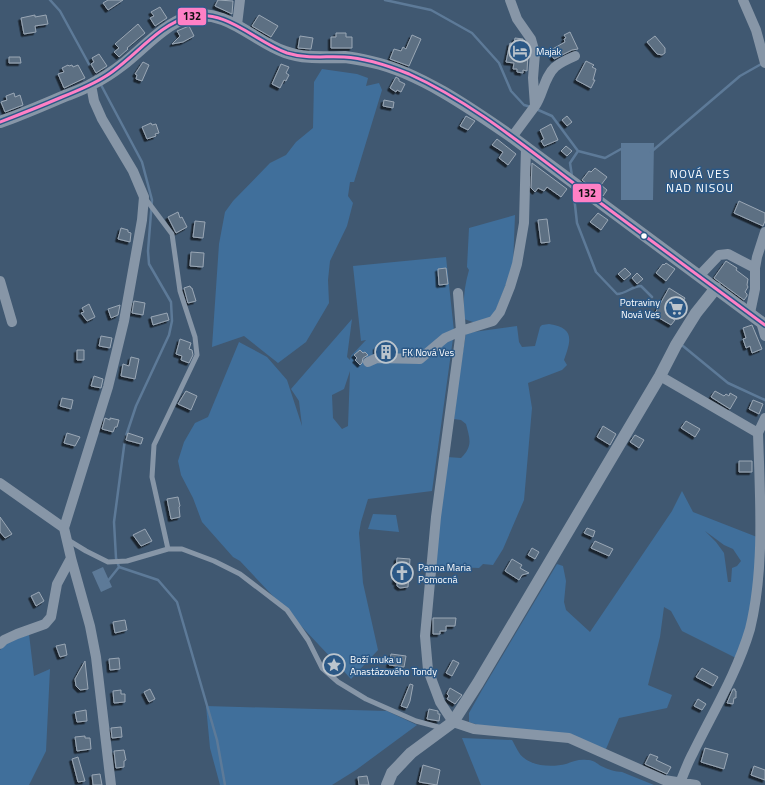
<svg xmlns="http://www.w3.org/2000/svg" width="765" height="785" font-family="'Titillium Web',sans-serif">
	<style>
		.green { fill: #406f9b; fill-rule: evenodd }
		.water { fill: #5d7a98 }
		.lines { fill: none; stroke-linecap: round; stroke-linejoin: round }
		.stream { stroke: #5d7a98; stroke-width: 2.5 }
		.building { fill: #5d7083; stroke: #9aa7b5; filter: url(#shadow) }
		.service { stroke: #8796a7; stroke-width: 5 }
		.minor { stroke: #8796a7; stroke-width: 10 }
		.tertiary { stroke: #8796a7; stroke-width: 12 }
		.bus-1-casing { stroke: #2b5886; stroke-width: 6 }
		.bus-1 { stroke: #ff80c5; stroke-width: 3 }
		.bus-dot { fill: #fff; stroke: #2b5886; stroke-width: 1.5 }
		.labels { text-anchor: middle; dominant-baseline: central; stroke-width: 3; stroke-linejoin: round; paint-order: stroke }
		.poi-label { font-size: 10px; fill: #fff; stroke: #2b5886; text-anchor: start }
		.quarter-label { font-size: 12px; letter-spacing: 1px; fill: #fff; stroke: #2b5886 }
		.line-badge { stroke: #2b5886; stroke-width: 1.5 }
		.pale-badge-label { font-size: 11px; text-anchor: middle; font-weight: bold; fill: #111 }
	</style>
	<defs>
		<filter id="shadow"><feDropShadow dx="-2.5" dy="2.5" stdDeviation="0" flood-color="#0009"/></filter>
	</defs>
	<rect width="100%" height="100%" fill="#405871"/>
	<path class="green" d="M322,69l35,5 11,4 -2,8 13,-3 3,7 -28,92h-4l-2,14 5,7 -6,23 -17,35 -2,19 1,23 -23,39 -28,21 -34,-27 -32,11 7,-103 6,-32 8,-11 37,-38 16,-8 10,-13 17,-14 1,-46z
		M515,215l-2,51 -19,49 -6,6 -15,1 -9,-3c-1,-17 0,-32 5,-49l-2,-3 2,-39z
		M446,257l8,74 -22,160 -64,8 -7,23 -2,11 4,50 15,67 -27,29 -111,-118 -7,-4 -31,-35 -9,-24 -12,-23 -3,-14 6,-19 11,-19 13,-6 31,-75 28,15 20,23 15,46 -3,-25 -8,-12 61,-70 -5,38 3,3 1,-4 15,-16 -5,1 -8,-75zM350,371l-2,55 -6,3 -9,-11 -1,-23 12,-6z
		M549,324c26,4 22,16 15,36l3,5 -5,5 -34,13 4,25 -8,92 -21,49 -10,16 -10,-1 -4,4 -47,-2 15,-109 14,1c12,-12 9,-19 5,-34l-5,-4 -7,-1 4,-37 8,-49 51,-7 2,16 3,5 13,-1 5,-19 2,-2z
		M682,491l11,21 64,25 2,12 -12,79 -11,30 -54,-27 -11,-20 -7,-4 -4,30 -12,48 24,10 -5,13 -48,10 -13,31 -128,-24 -9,-3v-9l13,-23 75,-126 6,2 3,15 -2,21 2,8 24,22 82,-121zM705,531l19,14 9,4 8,12 -4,5 -5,2 -1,14h-3l-4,-29 -8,-11z
		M373,514l23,1 3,17 -31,-3z
		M29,634l5,42 16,-7 -4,82 -17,34h-29v-135l7,-8z
		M206,706l181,5 30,14 -61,45 -24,15h-112l-10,-37z
		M462,738l50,2c3,5 7,15 12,18 11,9 30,9 42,6 8,-3 13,-5 21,-4 7,0 9,3 14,6 6,3 15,6 21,6l32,13h-173z"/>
	<path class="water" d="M621,143h33l-1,57h-32z
		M103,567l9,20 -11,5 -9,-20z"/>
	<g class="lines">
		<path class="stream" d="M50,0l10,11 36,66
			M385,0l46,10 41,23 27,30 12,28 13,14 7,2
			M100,83l42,79 10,38 -4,51 1,13 22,38 1,19 -3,14 -33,71 -11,33 -11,83 2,36 3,9 39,13 19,22 40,138 8,45
			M536,109l16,7 26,35 -8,12 2,13
			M578,151l27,7 16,-9h2
			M651,152l89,-76 23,-13
			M573,187l4,36 19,49 21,22c9,0 15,-8 24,-8l11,11
			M683,346l45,37 37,17
			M107,582l12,-15"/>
	</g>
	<path class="building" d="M108,0h15l-15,10 -5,-7z
		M218,0l15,1 -1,13 -17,-8z
		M160,7l7,11 -12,8 -5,-8 4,-2 -3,-4z
		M35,15v2l11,-2 2,9 -13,2 1,6 -12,2 -3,-16z
		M259,15l19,11 -7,11 -19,-11z
		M138,24l7,9 -18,15 1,1 -9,8 -5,-5 5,-4 -4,-4z
		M189,26l5,10 -11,6 -11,2 8,-8 -3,-5z
		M570,32l8,17 -6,1 -18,9 -5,-8 16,-9 -1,-3 2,-1 -2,-3z
		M336,33h10v4h6v11h-21v-11h5z
		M412,35l9,4 -12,27 -19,-7 4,-10 7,2 2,-4 3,2z
		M300,36l13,2 -2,11 -13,-1z
		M655,36l10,12v5l-3,2 -5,-1 -10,-12z
		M515,38l8,1v6l3,1 1,7 1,1 -1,17 -4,-1v3l-6,-1v-3h-4l1,-6 -8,-1 4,-19 4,1z
		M99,54l8,12 -11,7 -5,-9 3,-2 -2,-4z
		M9,57h11l1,6h-12z
		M586,61l8,4 -2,2 4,2 -3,11h2l-4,8 -15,-8z
		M143,62l6,3 -7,16 -6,-2 1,-4 -2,-1z
		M281,64l8,3 -3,6 3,2 -3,6 -2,-1 -4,8 -8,-4z
		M68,65l1,1 3,-1 1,2 5,-2 7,13 -21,10 -6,-14 6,-2 -2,-4z
		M396,77l3,2v2l6,3 -4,8 -4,-2 -1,2 -6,-4z
		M14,93l1,4 5,-2 3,10 -18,7 -4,-10 6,-2 -1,-4z
		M384,100l10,2 -1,6 -10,-2z
		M466,116l9,5 -7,9 -8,-4z
		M567,116l5,6 -5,4 -5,-6z
		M151,123l1,2 4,-1 3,9 -4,1 1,2 -9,3 -5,-12z
		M551,124l7,16 -14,6 -3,-5 3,-2 -4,-9z
		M497,139l19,15 -8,11 -9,-7 4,-6 -11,-7z
		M566,146l6,5 -5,5 -6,-5z
		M532,163l35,26 -6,8 -14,-10 -3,4 -6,-3 -3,4 -4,-4z
		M595,168l12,9 -6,8 6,5 -4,6 -21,-16 7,-9 2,1z
		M739,201l26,12v8l-2,5 -29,-13z
		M178,212l2,6 2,-1 5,10 -11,6 -8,-16z
		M598,213l10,7 -7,10 -11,-8z
		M547,219l3,23 -9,1 -3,-23z
		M195,221l10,1 -2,16 -10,-1z
		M121,228l7,2v2l3,1 -1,9 -12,-3z
		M191,252l13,1 -1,14 -13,-1z
		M726,261l11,7 -1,2 12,9 -1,6 1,2 -3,5 2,2v2l-3,4 -30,-22z
		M666,263l9,6 -9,12 -10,-8 7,-9 1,1z
		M446,268l2,16 -9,1 -1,-16z
		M625,268l6,6 -7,6 -6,-6z
		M637,273l6,6 -6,5 -5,-6z
		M190,286l1,2h1l4,13 -8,2 -4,-15z
		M669,288l16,10 -12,21 2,1 -4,5 -17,-10z
		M134,301l11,2 -2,12 -11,-2z
		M89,304l6,13 -8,4 -6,-8 3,-1 -2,-4z
		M120,305l-2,10 -7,3 -3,-9z
		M167,313l2,7 -16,5 -2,-8z
		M752,325l10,24 -10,4 -2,-7 -4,2 -3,-9 3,-1 -3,-10z
		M101,336l11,2 -2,10 -11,-2z
		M180,339l11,4 -2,6 3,1 1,5 -4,8 -8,-3 1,-4 -6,-2z
		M376,347l21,1v4h-21z
		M77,350h7v10h-7z
		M360,350l3,3 2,-1 3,3 -5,3 -1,5 -2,2 -5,-5 2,-2 -3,-3z
		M131,357l8,2 -4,20 -14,-3 2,-12 6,2z
		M94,376l9,3 -2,9 -10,-2z
		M186,391l11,5 -6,14 -13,-6z
		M715,391l9,5 2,-2 3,2 1,-3 7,4 -7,12 -19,-12z
		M62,398l11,2 -2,9 -11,-3z
		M753,400l10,4 -4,10 -10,-5z
		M105,418l5,2v-2l9,2 -2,7h-2l-2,5 -11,-3z
		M686,421l14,8 -5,8 -14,-9z
		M603,426l13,8 -6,11 -13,-8z
		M67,433l13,4 -5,9 -11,-3z
		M128,433l15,5 -2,6 -15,-4z
		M635,435l9,5 -5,8 -9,-6z
		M739,461h13v11h-13z
		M178,497l2,9 -1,1 1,10 -9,2 -4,-20z
		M0,517l12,17 -7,4 -5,-6z
		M587,528l8,3 -2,6 -9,-4z
		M145,529l7,12 -11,5 -8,-11z
		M595,541l18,8 -4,7 -18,-8z
		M532,548l7,4 -4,7 -7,-4z
		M397,558l13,1 -2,28 -8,1 -3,-2v-4h-2z
		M512,559l10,6 -2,3 9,5 -7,2 -3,5 -14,-9z
		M39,592l5,9 -8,5 -5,-10z
		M433,618h23l-1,8h-9v5h-6v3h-7z
		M125,620l2,10 -12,3 -2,-11z
		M65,644l2,11 -7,2 -4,-11z
		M391,654l15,2 -2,11 -15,-2z
		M119,658l1,11 -10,1 -1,-11z
		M453,660l6,3 -7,13 -6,-3z
		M85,661l3,28 -8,1 -4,-4 -1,-7z
		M702,668l16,9 -5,9 -17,-9z
		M410,684l3,1 -3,16 -3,7 -6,-2z
		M450,688l12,7 -7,9 -8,-5 2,-3 -2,-2z
		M150,689l5,10 -6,3 -5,-10z
		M733,689h2v2h1v7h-2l-1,6 -6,-1z
		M121,690v4h4v8l-11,1 -1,-12z
		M698,699l8,5 -4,6 -8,-4z
		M429,709l9,2v3h2l-1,7 -12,-2z
		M86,710l1,11 -10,1 -2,-10z
		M121,727l1,10 -10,1 -1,-10z
		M85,736v2h5l1,11 -14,2 -2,-14z
		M705,748l23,6 -4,15 -23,-7z
		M124,750l2,10 -2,1v6l-8,1 -2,-17z
		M650,754l8,3 -2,3 15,7 -4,7 -22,-10z
		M78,757l7,24 -7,1 -6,-23z
		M423,765l17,5 -3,15 -18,-3z
		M754,766l11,4v10l-14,-5z
		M100,774l2,11h-9l-1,-10z
		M367,776l2,9h-10l-1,-8z"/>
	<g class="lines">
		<path class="service" d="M145,198l27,36 8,57 15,46 2,18 -43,90 -2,32 16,72
			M68,540l18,11 22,11 19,-1 41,-12h14l32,12 26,13 47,36 21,30 14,28 16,14 28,17 50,22 26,7"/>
		<path class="minor" d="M510,0l7,19 14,20 4,14 -2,25 2,28 -23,31
			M743,0l13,30 9,33
			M237,25l3,-25
			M535,106c8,-11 9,-29 20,-39 6,-5 13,-8 20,-11
			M526,147l-2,76 -7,41 -7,23 -10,25 -7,9 -32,10 -25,186 -11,119 3,34 12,32 13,20 21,7 95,9 95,42 32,5
			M699,276l20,-21 9,-1 27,14
			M0,281l12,41
			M750,313l5,-24v-21l2,-11 8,-25
			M761,322l4,14
			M368,362l9,-4 43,1 25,-21 16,-7 -3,-38
			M660,376l98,57
			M0,483l64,45
			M71,558l19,68 6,31 15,128
			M0,644l4,-4 13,-6 28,-10 6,-7 6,-33 14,-26 -7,-30 44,-141 16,-66 18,-101 2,-23 -11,-26 -31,-52 -8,-18 -3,-16
			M680,783c4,-10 8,-21 13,-30 20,-41 44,-80 57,-124 15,-61 10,-132 8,-196l7,-15"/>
		<path class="tertiary" d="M0,122l11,-4c19,-7 37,-15 56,-23 8,-3 17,-6 25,-11 10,-5 21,-12 30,-19 20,-15 42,-41 66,-48 38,-10 65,24 97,35 19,7 40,5 60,5 9,1 18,3 27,5 47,10 101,48 140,75l253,188
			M387,785l5,-12 19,-20 42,-31 25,-39 182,-307 16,-31 20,-32 20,-25"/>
		<g class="bus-1-casing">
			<path id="bus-1" d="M0,122c21,-8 41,-16 62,-25 15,-6 30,-12 44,-21 26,-16 54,-53 83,-59 37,-9 65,24 98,36 19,6 38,3 57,4 22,1 45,9 65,17 58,26 109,67 159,105 66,49 131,97 197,146"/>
		</g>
		<use href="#bus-1" class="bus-1"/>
	</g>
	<defs>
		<g id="hotel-ring" transform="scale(1.15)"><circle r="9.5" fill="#2b5886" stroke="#bcc5cd" stroke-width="1.5"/><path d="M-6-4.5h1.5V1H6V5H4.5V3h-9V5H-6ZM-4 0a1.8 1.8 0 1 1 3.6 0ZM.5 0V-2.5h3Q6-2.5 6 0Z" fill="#bcc5cd"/></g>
		<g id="supermarket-ring" transform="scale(1.15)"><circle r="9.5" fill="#2b5886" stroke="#bcc5cd" stroke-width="1.5"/><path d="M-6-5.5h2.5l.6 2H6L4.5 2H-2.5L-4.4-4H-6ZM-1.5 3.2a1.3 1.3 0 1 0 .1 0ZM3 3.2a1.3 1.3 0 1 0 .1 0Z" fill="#bcc5cd"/></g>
		<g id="building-ring" transform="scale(1.15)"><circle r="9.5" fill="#2b5886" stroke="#bcc5cd" stroke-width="1.5"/><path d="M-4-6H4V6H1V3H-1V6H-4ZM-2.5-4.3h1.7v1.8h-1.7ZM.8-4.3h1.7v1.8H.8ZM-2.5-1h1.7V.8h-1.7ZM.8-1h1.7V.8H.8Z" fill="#bcc5cd"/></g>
		<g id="church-ring" transform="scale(1.15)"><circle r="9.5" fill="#2b5886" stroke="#bcc5cd" stroke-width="1.5"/><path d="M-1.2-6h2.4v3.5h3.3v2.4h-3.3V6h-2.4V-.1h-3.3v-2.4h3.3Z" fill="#bcc5cd"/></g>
		<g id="sight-ring" transform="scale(1.15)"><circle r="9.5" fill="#2b5886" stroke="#bcc5cd" stroke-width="1.5"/><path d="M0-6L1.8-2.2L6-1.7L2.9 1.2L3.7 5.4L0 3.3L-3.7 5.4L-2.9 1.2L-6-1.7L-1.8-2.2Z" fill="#bcc5cd"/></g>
	</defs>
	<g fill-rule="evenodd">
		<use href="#hotel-ring" x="520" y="51"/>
		<use href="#supermarket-ring" x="676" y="308"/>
		<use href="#building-ring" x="386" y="352"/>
		<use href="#church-ring" x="402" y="573"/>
		<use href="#sight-ring" x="334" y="665"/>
	</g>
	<circle class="bus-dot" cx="644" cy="236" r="3.5"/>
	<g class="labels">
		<g class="poi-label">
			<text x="536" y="51">Majak</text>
			<text x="660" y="302" text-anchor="end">Potraviny<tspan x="660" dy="12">Nová Ves</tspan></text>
			<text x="402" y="352">FK Nová Ves</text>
			<text x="418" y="567">Panna Maria<tspan x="418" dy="12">Pomocná</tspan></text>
			<text x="350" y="659">Boží muka u<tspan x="350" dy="12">Anastázového Tondy</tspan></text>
		</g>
		<g class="quarter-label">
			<text x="700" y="173">NOVÁ VES<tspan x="700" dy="14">NAD NISOU</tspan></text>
		</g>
	</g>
	<g class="line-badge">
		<rect x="177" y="7" width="30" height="19" rx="4" fill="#ff80c5"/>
		<rect x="572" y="183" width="30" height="20" rx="4" fill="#ff80c5"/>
	</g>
	<g class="pale-badge-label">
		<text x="192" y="20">132</text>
		<text x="587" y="197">132</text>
	</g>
</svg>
